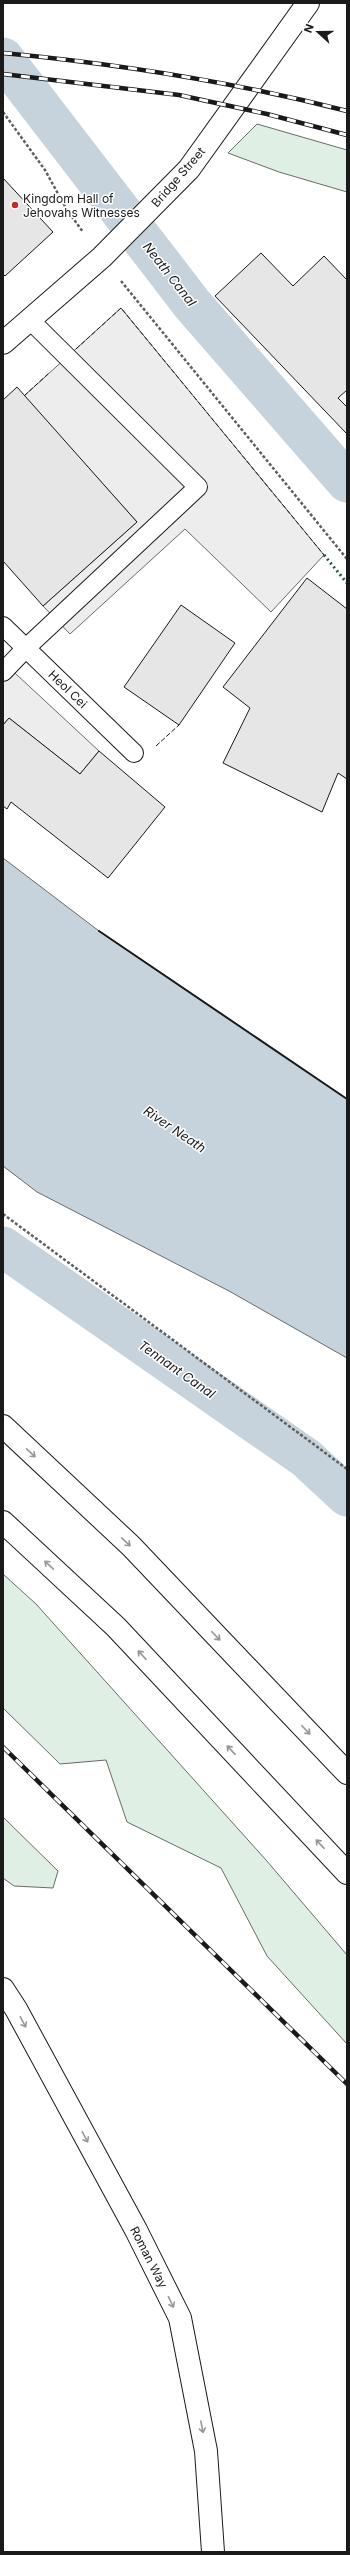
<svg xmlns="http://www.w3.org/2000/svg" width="350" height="2555" font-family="Inter,sans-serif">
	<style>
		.green { fill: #e0efe3; stroke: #6a6a6a }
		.parking { fill: #ededed; stroke: #6a6a6a }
		.water { fill: #c6d2dc; stroke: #6a6a6a }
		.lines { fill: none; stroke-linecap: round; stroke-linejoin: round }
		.canal { stroke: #c6d2dc; stroke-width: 41 }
		.building { fill: #e6e6e6; stroke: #1a1a1a }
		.lane-casing { stroke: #1a1a1a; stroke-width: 20 }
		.street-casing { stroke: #1a1a1a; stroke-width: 24 }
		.highway-casing { stroke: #1a1a1a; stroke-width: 24 }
		.path { stroke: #5f5f5f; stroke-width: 2.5; stroke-dasharray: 3 2; stroke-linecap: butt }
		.lane { stroke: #fff; stroke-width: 18 }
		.street { stroke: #fff; stroke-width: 22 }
		.highway { stroke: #fff; stroke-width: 22 }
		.rail-casing { stroke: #1a1a1a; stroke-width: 4.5 }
		.rail { stroke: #fff; stroke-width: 3; stroke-dasharray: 9; stroke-linecap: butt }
		.hedge { stroke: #2b5a34; stroke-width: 3; stroke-dasharray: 2 3; stroke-linecap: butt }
		.fence { stroke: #1a1a1a; stroke-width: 1; stroke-dasharray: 5 2; stroke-linecap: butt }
		.wall { stroke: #1a1a1a; stroke-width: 2 }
		.oneway { stroke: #989898 }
		.poi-dot { fill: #c62828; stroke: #fff; stroke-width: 1.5 }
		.labels { text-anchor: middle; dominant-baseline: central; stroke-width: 3; stroke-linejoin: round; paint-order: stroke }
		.street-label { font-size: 12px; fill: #1a1a1a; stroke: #fff }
		.poi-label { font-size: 12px; fill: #1a1a1a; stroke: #fff; text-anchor: start }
		.water-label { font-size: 13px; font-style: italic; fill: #1a1a1a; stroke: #fff }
	</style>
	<rect width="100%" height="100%" fill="#fff"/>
	<path class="green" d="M257,124l90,26v42l-68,-20 -51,-19z
		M3,1574l33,30 230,256 81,95v89l-80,-88 -46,-88 -94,-46 -21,-62 -46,4 -57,-56z
		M3,1817l55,54 -5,17 -39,-2 -11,-8z"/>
	<path class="parking" d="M121,308l203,247 -53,57 -86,-83 -115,105 -27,-28 94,-84 -113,-126z
		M3,662l96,89 -19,23 -71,-56 -6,7z"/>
	<path class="water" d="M3,858l96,73 248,168v259l-118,-67 -192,-99 -34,-26z"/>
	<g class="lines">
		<path class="canal" d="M3,58l189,246 155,178
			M3,1247l303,211 41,38"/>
	</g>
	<path class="building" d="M3,178l50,54 -48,44 -2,-2z
		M261,253l32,33 31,-30 23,24v110l-9,8 9,9v27l-132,-138z
		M17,387l120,135 -94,84 -40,-45v-161z
		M307,578l40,31v170l-9,-6 -16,39 -99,-49 27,-55 -27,-21z
		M181,605l54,38 -56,82 -55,-38z
		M9,718l71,56 19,-23 66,56 -57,71 -97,-76 -4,7 -4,-3v-81z"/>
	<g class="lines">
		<g class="lane-casing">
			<path id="lane" d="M3,626l131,127
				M3,672l23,-24 172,-161 -168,-167"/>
		</g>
		<g class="street-casing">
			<path id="street" d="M3,343l99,-86 87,-88 119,-166
				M3,1989l13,20 120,221 44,88 26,133 7,101"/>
		</g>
		<g class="highway-casing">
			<path id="highway" d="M3,1426l128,120 216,227
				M3,1522l113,105 231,246"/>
		</g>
		<path class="path" d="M3,112l42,58 22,40 16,22
			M121,281l226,278
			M3,1214l344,255"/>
		<use href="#lane" class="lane"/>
		<use href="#street" class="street"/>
		<use href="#highway" class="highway"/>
		<g class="rail-casing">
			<path id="rail" d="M3,53c116,11 231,29 344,58
				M3,74l176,21 88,19 80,21
				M3,1747l344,337"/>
		</g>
		<use href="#rail" class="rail"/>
		<path class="hedge" d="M324,555l23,28"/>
		<path class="fence" d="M76,349l45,-41 203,247
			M24,396l25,-23
			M156,746l23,-21"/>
		<path class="wall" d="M99,931l248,168"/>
	</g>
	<defs><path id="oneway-shaft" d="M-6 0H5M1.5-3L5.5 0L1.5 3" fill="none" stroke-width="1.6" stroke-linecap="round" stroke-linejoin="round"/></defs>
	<g class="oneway">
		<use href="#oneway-shaft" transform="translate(31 1453) rotate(43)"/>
		<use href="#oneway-shaft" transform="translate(126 1542) rotate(43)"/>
		<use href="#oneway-shaft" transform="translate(49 1565) rotate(-137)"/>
		<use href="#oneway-shaft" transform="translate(216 1636) rotate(46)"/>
		<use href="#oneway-shaft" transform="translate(142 1655) rotate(-133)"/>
		<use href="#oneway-shaft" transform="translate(306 1730) rotate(46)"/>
		<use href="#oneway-shaft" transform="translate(231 1750) rotate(-133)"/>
		<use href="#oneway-shaft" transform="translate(320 1844) rotate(-133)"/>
		<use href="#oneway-shaft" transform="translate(23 2022) rotate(62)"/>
		<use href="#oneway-shaft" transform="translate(85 2137) rotate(62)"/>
		<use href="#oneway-shaft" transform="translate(171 2302) rotate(64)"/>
		<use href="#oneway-shaft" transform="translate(202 2427) rotate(79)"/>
	</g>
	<circle class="poi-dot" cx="15" cy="205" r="4"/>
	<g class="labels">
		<g class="street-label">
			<text transform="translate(178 177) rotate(-49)">Bridge Street</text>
			<text transform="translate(68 689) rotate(44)">Heol Cei</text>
			<text transform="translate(149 2257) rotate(63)">Roman Way</text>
		</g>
		<g class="poi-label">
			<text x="23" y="198">Kingdom Hall of<tspan x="23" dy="14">Jehovahs Witnesses</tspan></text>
		</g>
		<g class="water-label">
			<text transform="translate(170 274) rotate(52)">Neath Canal</text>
			<text transform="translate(175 1129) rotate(34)">River Neath</text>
			<text transform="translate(177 1369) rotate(35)">Tennant Canal</text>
		</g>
	</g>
	<rect width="350" height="2555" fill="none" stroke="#1a1a1a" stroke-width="8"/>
	<g transform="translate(318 32) rotate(291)" stroke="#ffffff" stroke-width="3" paint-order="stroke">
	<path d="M0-3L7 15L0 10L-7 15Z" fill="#1a1a1a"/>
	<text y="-6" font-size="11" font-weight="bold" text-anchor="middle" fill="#1a1a1a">N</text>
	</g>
</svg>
